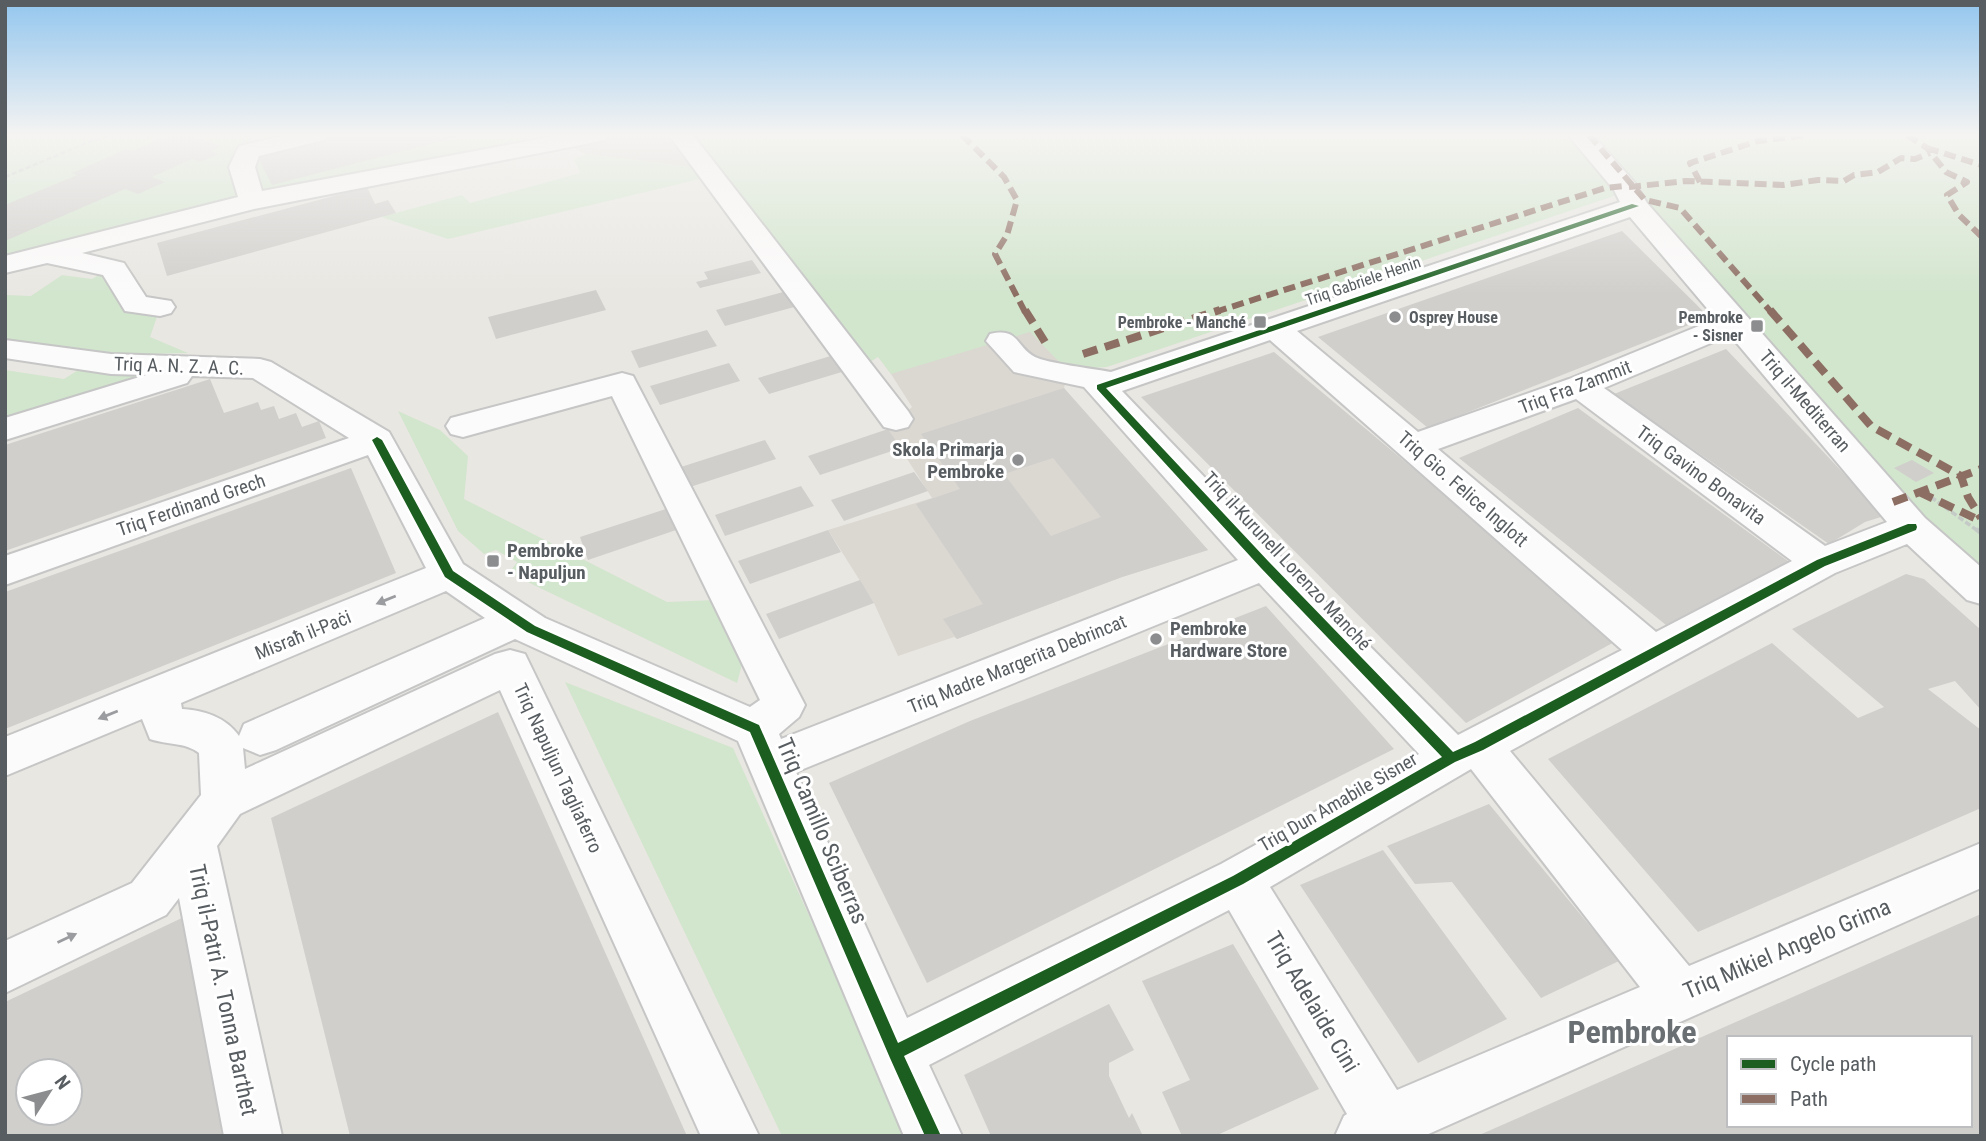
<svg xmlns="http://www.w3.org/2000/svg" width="1986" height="1141" font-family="'Roboto Condensed',sans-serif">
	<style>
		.education { fill: #dbd7d1 }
		.green { fill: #d2e5cd }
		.building { fill: #d0cfcc; fill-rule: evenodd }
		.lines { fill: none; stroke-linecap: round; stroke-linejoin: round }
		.minor-casing { stroke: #c5c6c5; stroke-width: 4 }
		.path-far2 { stroke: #c4cac6; stroke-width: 2.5; stroke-dasharray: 5 2.5; stroke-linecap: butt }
		.path-far1 { stroke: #c4cac6; stroke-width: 3.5; stroke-dasharray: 6 2.5; stroke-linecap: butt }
		.path { stroke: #c4cac6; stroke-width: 4.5; stroke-dasharray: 8 3.5; stroke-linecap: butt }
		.minor { fill: #fcfbfb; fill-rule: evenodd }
		.quiet-far1 { stroke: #8d6e63; stroke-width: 6; stroke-dasharray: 12 6; stroke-linecap: butt }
		.quiet { stroke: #8d6e63; stroke-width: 8; stroke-dasharray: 15 8; stroke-linecap: butt }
		.cycleway-casing { stroke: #fff; stroke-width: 5 }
		.cycleway { fill: #1b5e20; fill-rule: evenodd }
		.oneway { fill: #9a9c9f }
		.poi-dot { fill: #8b8d8e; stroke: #fff; stroke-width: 2.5 }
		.labels { text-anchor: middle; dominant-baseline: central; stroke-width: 6; stroke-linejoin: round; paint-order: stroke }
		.far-street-label { font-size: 16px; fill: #585d61; stroke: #fff }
		.far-poi-label { font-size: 16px; font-weight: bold; fill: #585d61; stroke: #fff; text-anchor: end }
		.street-label { font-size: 19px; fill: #585d61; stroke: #fff }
		.poi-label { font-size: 19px; font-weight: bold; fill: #585d61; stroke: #fff; text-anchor: start }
		.near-street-label { font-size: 23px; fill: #585d61; stroke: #fff }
		.near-district-label { font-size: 32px; font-weight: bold; fill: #696f73; stroke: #fff }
	</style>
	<rect width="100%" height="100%" fill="#e9e7e2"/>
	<path class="education" d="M551,135h140l31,36 -136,-17 -32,-15z
		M820,277l211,55 36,38 -3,19 144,161 -86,27 -165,62 -3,-2 -56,19 -24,-53 -46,-73 104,-32 -44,-69 24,-22 -21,-33z"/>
	<path class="green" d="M5,135h549l-280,54 -269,71z
		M685,135h1296v433l-49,-43 -55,-58 -231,-262 -32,-9 -507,171 -40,3 -37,-38 -139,42 -13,-17 -8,5 -10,-3 -60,-80z
		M586,154l120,15 3,8 -261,62 -67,-22 81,-22 8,8 110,-30 -6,-14z
		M102,273l57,38 -9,26 38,16 -81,2 -102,-14v-46l26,1 31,-21 30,4z
		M83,367l64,7 -142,44v-48l59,9z
		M398,411l42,19 28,26 -4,43 203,103 48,-2 29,57 -7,26 -228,-110 8,-11 -21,-12 -12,4 -26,-23z
		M565,682l168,66 176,388h-127z"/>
	<path class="building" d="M170,135h18l34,11 -11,5 8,3 -19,8 -8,-3 -40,18 13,5 -27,12 -13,-5 -120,52v-36l72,-30 -5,-2 54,-24 6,2z
		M327,135h135v1l-190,49 -17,-33z
		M367,187l8,17 13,-4 8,13 -229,63 -10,-33z
		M1622,231l87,86 -281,111 -110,-91z
		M752,260l9,13 -61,15 -4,-6 12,-3 -4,-7z
		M596,290l10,20 -110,29 -8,-22z
		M787,291l11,15 -73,20 -9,-16z
		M707,330l10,16 -78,22 -8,-17z
		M1726,349l158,167 -19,6 -36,22 -215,-150z
		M1274,352l344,288 -152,83 -325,-326z
		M834,355l11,16 -76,23 -11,-16z
		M729,363l11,18 -80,24 -10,-19z
		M210,379l14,34 34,-11 3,8 13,-4 5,13 17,-6 6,14 17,-6 7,17 -321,113v-106z
		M1064,388l144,162 -86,27 -165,62 -14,-20 40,-15 -67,-100 44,-15 -39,-55zM1053,458l48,59 -50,19 -47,-62z
		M1578,408l214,156 -126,61 -207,-167z
		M888,429l13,19 -81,27 -12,-19z
		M765,440l11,19 -86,28 -9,-20z
		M1912,460l22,13 -18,9 -22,-14z
		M351,468l45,105 -391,156v-137z
		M914,472l14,19 -84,30 -13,-21z
		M801,486l13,20 -89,30 -10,-21z
		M672,507l10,21 -94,32 -8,-23z
		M828,530l13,22 -91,32 -12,-23z
		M1906,574l18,5 57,51v80l-26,-29 -27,8 53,41v78l-283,124 -150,-173 224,-116 86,75 26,-11 -92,-78z
		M860,580l14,23 -95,36 -13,-25z
		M1266,606l128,143 -467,234 -98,-200 141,-62z
		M498,712l189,424h-337l-79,-318z
		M1489,804l130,157 -78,37 -89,-116 -37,2 -28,-38z
		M1383,850l124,169 -89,44 -118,-178z
		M1981,914v222h-504zM1729,1038h241v87h-241z
		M186,916l40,220h-221v-134zM28,1071h42v42h-42z
		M1233,944l86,145 -104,47h-33l-20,-44 28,-12 -48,-99z
		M1109,1004l25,46 -25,13v13l20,42 3,-5 11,23h-152l-27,-61z"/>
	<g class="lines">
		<g class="minor-casing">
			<path id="minor" d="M286,135h41l-3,5 -65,16 -4,11 7,24 298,-56h48l-3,5 -9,2 -342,67 -172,44 42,10 22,34 25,4 4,6 -4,6 -11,3 -35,-5 -22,-36 -56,-12 -42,10v-17l233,-59 -9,-30 10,-21z
				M669,135h24l215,276 5,8 -5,8 -12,3 -12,-3z
				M1568,135h25l42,48 12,20 278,315 56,49v37l-14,-4 -60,-56 -72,29 -325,178 179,215 292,-123v45l-557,248h-89l9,-20 3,-2 -118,-204 -300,155 33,71h-58l-166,-395 -223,-102 -239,111 -16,5 -17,-7 2,21 250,-115 15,-4 15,4 234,482h-58l-201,-446 -260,124 -23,32 65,290h-58l-45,-238 -13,17 -161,78v-52l127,-58 69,-88 -2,-42c-14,-11 -32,-8 -49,-14l-8,-20 -137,57v-39l421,-169 -58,-113 -363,130v-29l344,-118 -96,-60 -61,-2 -5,7 -182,57v-22l141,-43 -35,-1 -106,-16v-18l106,14 149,5 11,3 118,70 74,132 82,54 205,89 10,-7 -148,-304 -149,41 -12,-3 -5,-8 5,-8 171,-45 11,3 172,329 -6,12 -20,17 2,5 457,-179 -154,-173 -70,-15 -28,-31 4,-7c29,-7 25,12 45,23 11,6 60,12 76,15l509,-170 -6,-12zM1630,217l86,102 -147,60 -151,53 -121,-101zM1730,335l157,187 -62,24 -221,-158zM1270,340l352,310 -164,85 -179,-180 -157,-164zM1576,399l216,162 -136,71 -218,-183zM1259,583l160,171 -198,110 -314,154 -111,-246zM446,591l39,27 -241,106 -5,12c-13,-19 -36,-26 -57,-27l-1,-6zM1471,769l169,218 -243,103 -127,-203z"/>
		</g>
		<path class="path-far2" d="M5,177l84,-35 26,-7"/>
		<path class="path-far1" d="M1924,492l54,39"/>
		<path class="path" d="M1976,529l5,4"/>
		<use href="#minor" class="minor"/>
		<path class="quiet-far1" d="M962,135l42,42 13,23 -10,35 -12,19 30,58
			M1589,135l56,65 35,8 91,104
			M1907,135l20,13 19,24 21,10 -20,13 12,20 22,21
			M1927,148l54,17
			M1700,182l-10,-19 68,-22 49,-6
			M1629,187l57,-6 97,4 35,-5 26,1 10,-6 24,-3 23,-14 14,1 15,-6
			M1215,312l390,-124 19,-2"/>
		<path class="quiet" d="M1025,310l20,32
			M1770,310l101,116 90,50 7,21 13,21
			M1083,354l137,-44
			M1919,492l62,29
			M1893,502l88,-33"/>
		<g class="cycleway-casing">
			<path id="cycleway" d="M1632,204l7,2 -533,182 163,174 184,190 22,-10 342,-182 91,-36h8l1,3 -1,3 -91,36 -342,184 -28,12 -212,122 -339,172 37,80h-16l-35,-78 -140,-326 -223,-100 -82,-55 -73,-137 5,-3 5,3 71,131 82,55 224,99 139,318 335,-167 209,-119 -181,-189 -164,-179v-4z"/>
		</g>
		<use href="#cycleway" class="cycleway"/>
	</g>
	<defs><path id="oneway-solid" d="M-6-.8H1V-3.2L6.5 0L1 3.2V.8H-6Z" transform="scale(1.75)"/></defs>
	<g class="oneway">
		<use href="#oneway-solid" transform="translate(386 600) rotate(158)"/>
		<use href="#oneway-solid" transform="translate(108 715) rotate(158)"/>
		<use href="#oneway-solid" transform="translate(67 938) rotate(-25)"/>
	</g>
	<linearGradient id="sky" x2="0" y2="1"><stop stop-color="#93c6ee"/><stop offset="0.46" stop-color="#f5f4f2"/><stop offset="1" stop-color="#f5f4f2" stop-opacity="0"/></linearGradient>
	<rect width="1986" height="294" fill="url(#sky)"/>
	<g class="poi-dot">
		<circle cx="1395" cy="317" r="7"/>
		<rect x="1253" y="315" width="14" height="14" rx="3.5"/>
		<rect x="1750" y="319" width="14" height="14" rx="3.5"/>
		<circle cx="1018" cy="460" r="7"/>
		<rect x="486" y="554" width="14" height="14" rx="3.5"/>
		<circle cx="1156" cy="639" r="7"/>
	</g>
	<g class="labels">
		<g class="far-street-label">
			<text transform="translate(1363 281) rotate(-19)">Triq Gabriele Henin</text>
		</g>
		<g class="far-poi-label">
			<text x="1409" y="317" text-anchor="start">Osprey House</text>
			<text x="1743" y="317">Pembroke<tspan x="1743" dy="18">- Sisner</tspan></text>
			<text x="1246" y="322">Pembroke - Manché</text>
		</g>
		<g class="street-label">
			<text transform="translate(179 366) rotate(2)">Triq A. N. Z. A. C.</text>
			<text transform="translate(1575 387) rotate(-21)">Triq Fra Zammit</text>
			<text transform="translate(1805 401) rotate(49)">Triq il-Mediterran</text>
			<text transform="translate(1701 475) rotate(36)">Triq Gavino Bonavita</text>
			<text transform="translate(1463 489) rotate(41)">Triq Gio. Felice Inglott</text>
			<text transform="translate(191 505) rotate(-19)">Triq Ferdinand Grech</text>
			<text transform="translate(1287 561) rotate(47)">Triq il-Kurunell Lorenzo Manché</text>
			<text transform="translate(303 635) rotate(-22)">Misraħ il-Paċi</text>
			<text transform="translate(1017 664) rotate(-22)">Triq Madre Margerita Debrincat</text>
			<text transform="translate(558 768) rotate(65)">Triq Napuljun Tagliaferro</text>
			<text transform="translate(1338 802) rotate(-30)">Triq Dun Amabile Sisner</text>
		</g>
		<g class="poi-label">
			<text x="1004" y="449" text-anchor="end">Skola Primarja<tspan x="1004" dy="22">Pembroke</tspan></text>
			<text x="507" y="550">Pembroke<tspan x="507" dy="22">- Napuljun</tspan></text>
			<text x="1170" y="628">Pembroke<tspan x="1170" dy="22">Hardware Store</tspan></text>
		</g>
		<g class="near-street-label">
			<text transform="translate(822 831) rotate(67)">Triq Camillo Sciberras</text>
			<text transform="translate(1787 949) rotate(-23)">Triq Mikiel Angelo Grima</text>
			<text transform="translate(223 990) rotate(78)">Triq il-Patri A. Tonna Barthet</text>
			<text transform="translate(1312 1002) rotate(59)">Triq Adelaide Cini</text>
		</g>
		<g class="near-district-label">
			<text x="1632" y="1032">Pembroke</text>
		</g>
	</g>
	<rect width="1986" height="1141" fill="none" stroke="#585d61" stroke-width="14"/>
	<rect x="1727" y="1036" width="245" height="91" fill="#ffffff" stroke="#bcbec0" stroke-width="2"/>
	<rect x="1741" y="1059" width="35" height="10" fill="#1b5e20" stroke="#bcbec0" stroke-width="2"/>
	<text x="1790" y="1071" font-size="21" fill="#585d61">Cycle path</text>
	<rect x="1741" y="1094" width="35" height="10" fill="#8d6e63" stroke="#bcbec0" stroke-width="2"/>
	<text x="1790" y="1106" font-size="21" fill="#585d61">Path</text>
	<g transform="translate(49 1092) rotate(54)"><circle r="33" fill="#ffffff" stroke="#bcbec0" stroke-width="2"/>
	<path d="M0-5L12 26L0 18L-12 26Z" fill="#8b8d8e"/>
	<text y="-10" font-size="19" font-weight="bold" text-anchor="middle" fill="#585d61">N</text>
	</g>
</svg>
